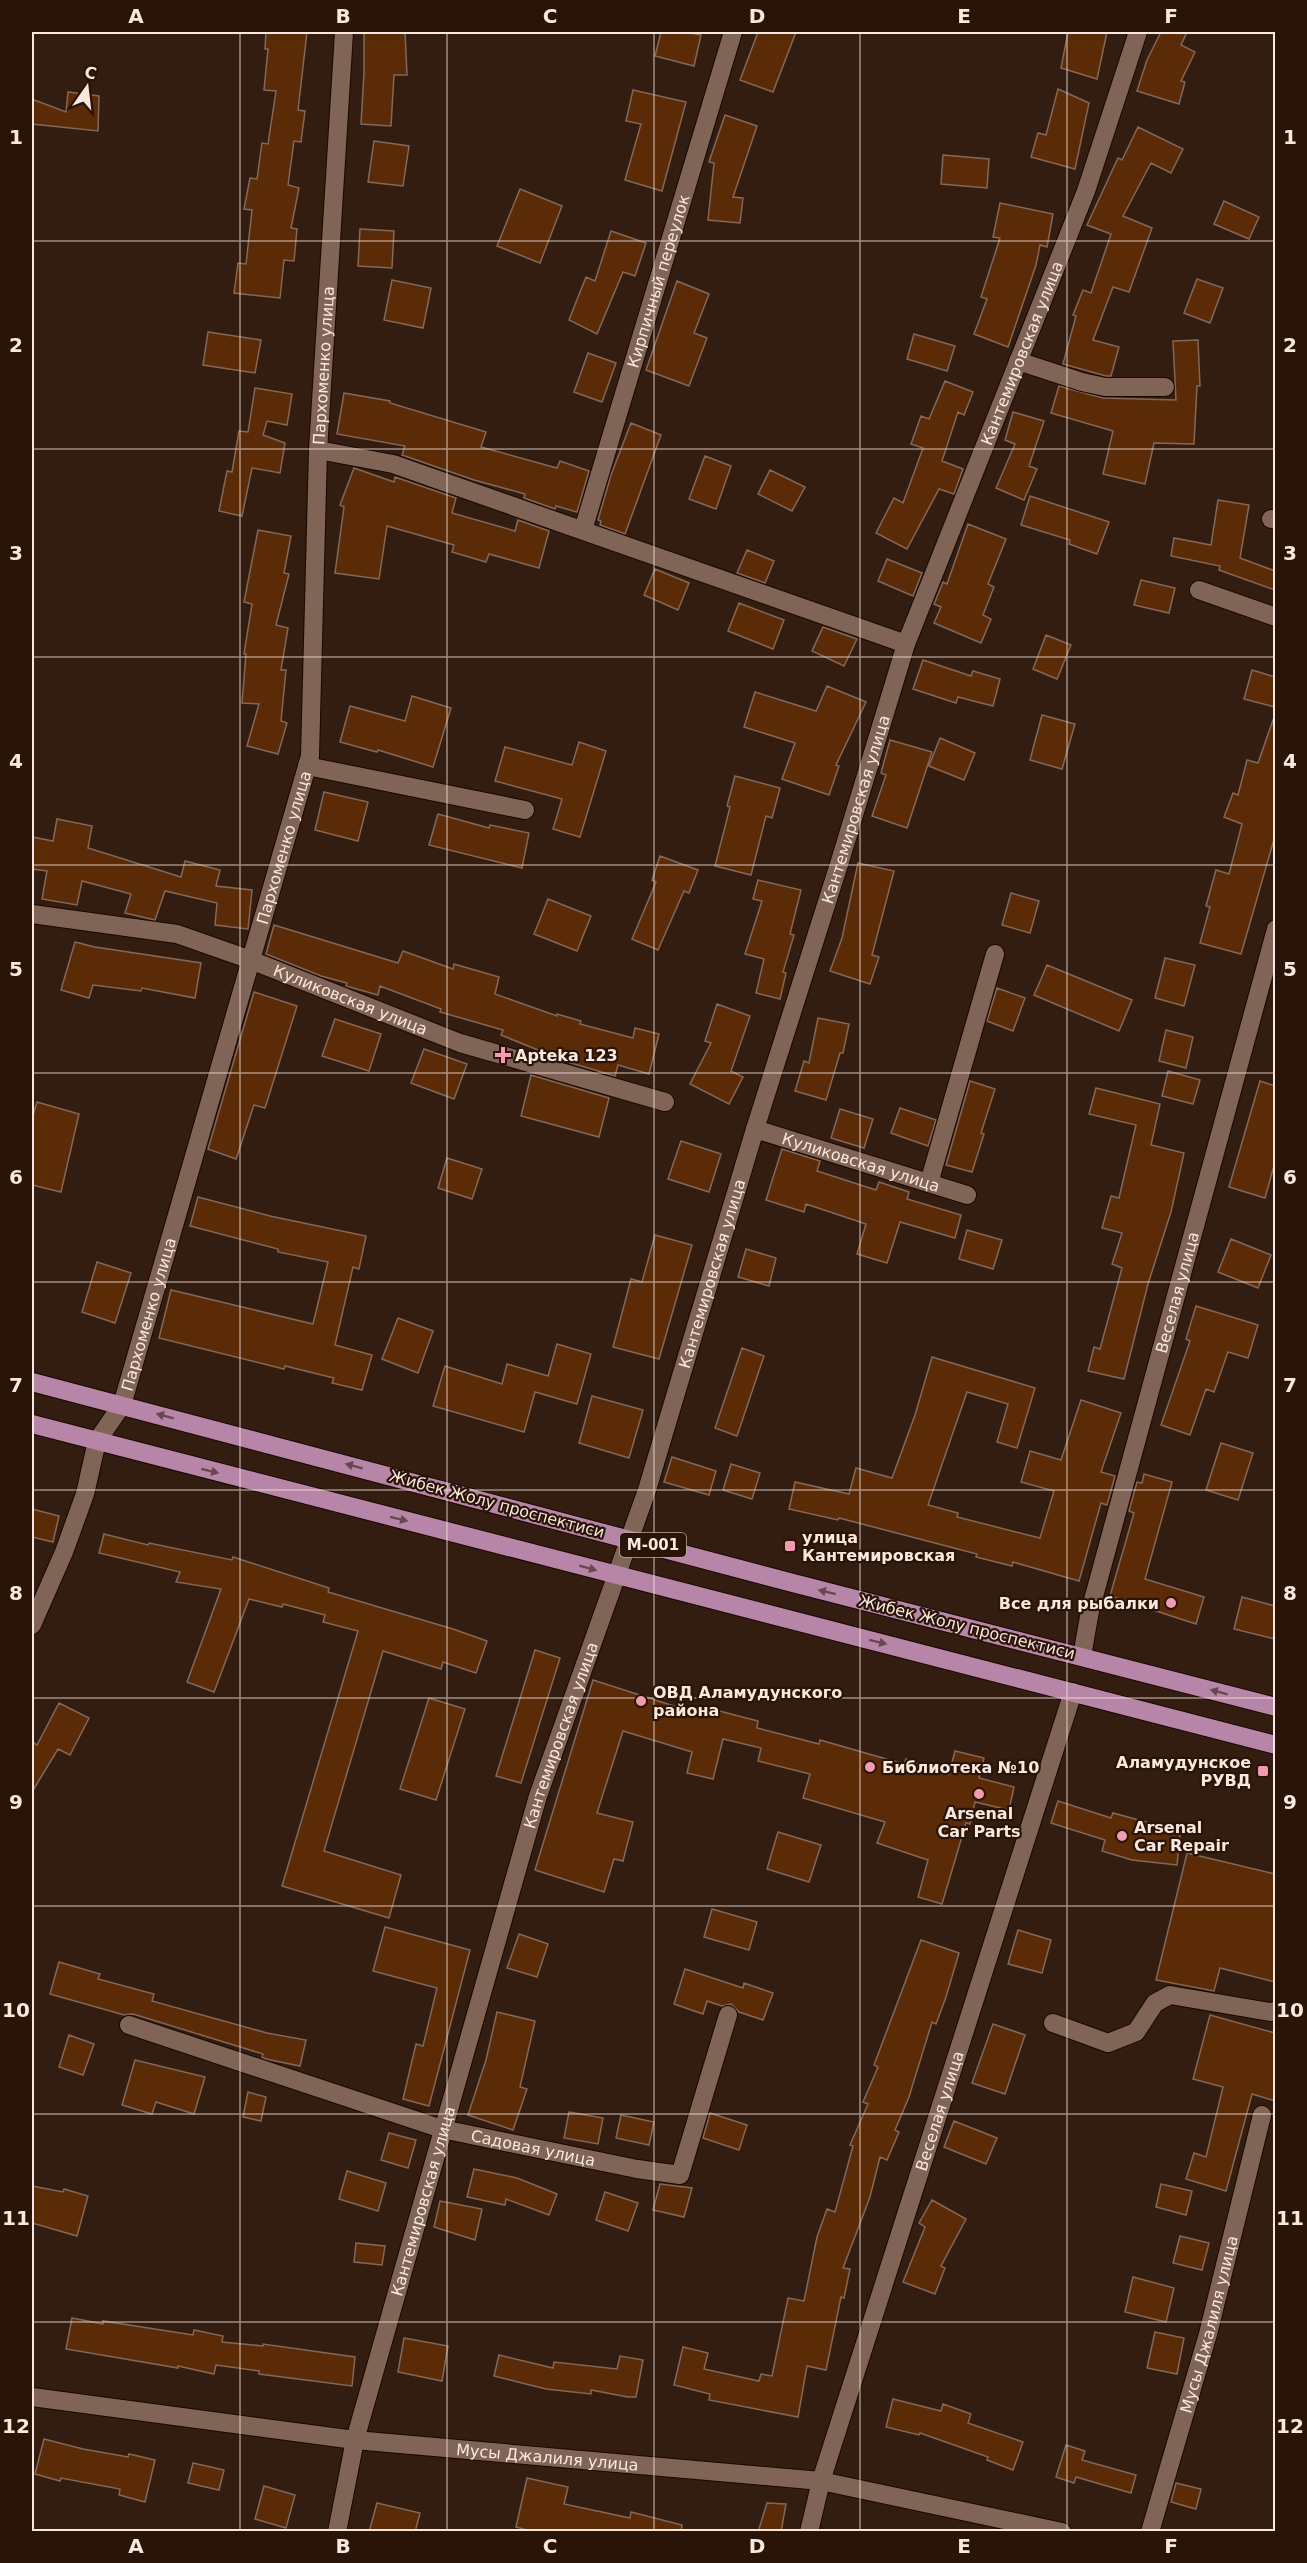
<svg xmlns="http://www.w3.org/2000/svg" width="1307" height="2563" font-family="'DejaVu Sans',sans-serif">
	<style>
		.building { fill: #5b2b08; stroke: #836859; stroke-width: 1.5 }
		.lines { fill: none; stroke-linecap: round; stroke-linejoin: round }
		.minor-casing { stroke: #1a0700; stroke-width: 20 }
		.major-casing { stroke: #1a0700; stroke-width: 20 }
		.minor { stroke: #806556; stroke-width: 18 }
		.major { stroke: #b785a8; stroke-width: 18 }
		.oneway { fill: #69474f }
		.grid { fill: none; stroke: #f8e8df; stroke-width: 1.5; stroke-opacity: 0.55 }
		.poi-dot { fill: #f19ab0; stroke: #291407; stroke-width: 2 }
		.labels { text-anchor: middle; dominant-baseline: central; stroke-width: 4.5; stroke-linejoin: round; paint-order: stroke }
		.shield { fill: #291407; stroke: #baa89e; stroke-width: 1.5 }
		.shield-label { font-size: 15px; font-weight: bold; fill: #f8e8df }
		.street-label { font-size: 16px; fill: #f8e8df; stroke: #291407 }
		.poi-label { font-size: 16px; font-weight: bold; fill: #f8e8df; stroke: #291407; text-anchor: start }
		.neatline { fill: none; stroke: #f8e8df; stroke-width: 2 }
		.grid-label { font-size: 20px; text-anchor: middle; font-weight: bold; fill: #f8e8df }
	</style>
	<rect width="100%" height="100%" fill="#331d10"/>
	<path class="building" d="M266,32h41l-9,78 7,1 -4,31 -7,-1 -6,44 11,3 -8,40 6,1 -3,32 -10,-1 -4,38 -46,-5 4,-30 8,1 6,-54 -8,-1 6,-31 7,1 5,-36 6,1 8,-53 -12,-1 4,-41h-3z
		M364,32h41l2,43h-13l-3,51 -30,-2 3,-51z
		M661,32h24l16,3 -7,31 -39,-10z
		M758,32h38l-23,60 -33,-12z
		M1068,32h39l-10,47 -36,-11z
		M1161,32h26l-6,13 14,7 -14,29 4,1 -6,22 -42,-13 10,-31z
		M1058,89l31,14 -14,66 -44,-12 7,-24 8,2z
		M633,90l53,12 -24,89 -37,-11 16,-56 -15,-3z
		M68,92l31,4 -1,35 -66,-7v-25l34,13z
		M725,115l32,11 -24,71 10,1 -3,25 -32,-3 6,-57 -5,-1z
		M1138,127l45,22 -12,24 -20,-10 -28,53 29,12 -23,64 -16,-5 -20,53 26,7 -8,29h-5l-43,-12 13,-48 -3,-1 10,-25 8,3 20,-59 -24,-9 31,-67 4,2z
		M374,141l35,5 -6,40 -35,-4z
		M943,155l46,4 -2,29 -46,-4z
		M520,189l42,17 -22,57 -43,-17z
		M1224,201l35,16 -10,22 -35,-15z
		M1000,203l53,11 -6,33 -7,-2 -4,20 -28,82 -34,-13 13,-35 -6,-2 19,-59 -7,-1z
		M360,229l34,2 -2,37 -34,-2z
		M611,231l35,12 -11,33 -12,-4 -26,62 -28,-14 17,-43 9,4z
		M1197,279l26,9 -13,35 -26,-10z
		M392,280l39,8 -8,40 -39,-8z
		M677,281l32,13 -15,39 13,5 -18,48 -43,-16z
		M208,332l53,8 -6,33 -52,-8z
		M914,334l41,12 -8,25 -40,-12z
		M1198,340l2,46h-3l-3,58 -40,-1 -9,41 -42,-10 10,-43 -62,-18 8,-27 44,12 73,2 -3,-59z
		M588,353l28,10 -14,39 -28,-10z
		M945,381l28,11 -9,23 -6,-3 -16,49 21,8 -9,25 -15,-5 -32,60 -31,-16 18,-35 9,5 20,-55 -12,-4 10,-28 8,3z
		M255,388l37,6 -5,31 -20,-4 -4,14 22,8 -5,30 -28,-5 -10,48 -23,-5 8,-40 5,1 7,-41 9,1z
		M344,393l46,8v2l96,29 -5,15 76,21 3,-7 29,10 -12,41 -21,-6 -1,3 -31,-11 1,-4 -51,-14 -72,-25 3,-9 -68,-12z
		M1013,412l31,9 -15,45 8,3 -13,31 -28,-12 19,-44 -10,-4z
		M631,423l30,12 -36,99 -25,-9 1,-4 -3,-1 13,-45z
		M705,456l26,10 -15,43 -27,-10z
		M354,468l40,14 1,-5 61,21 -4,15 63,18 3,-11 31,11 -10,37 -50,-14 -3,8 -34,-10 2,-7 -67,-19 -8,53 -44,-6 9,-66 -4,-2z
		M770,470l35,17 -13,24 -34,-17z
		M1030,496l79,26 -12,32 -28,-10 1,-4 -49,-15z
		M1218,500l31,5 -9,53 35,13v19l-56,-20 1,-4 -49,-10 3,-18 37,7z
		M968,524l38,15 -18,45 6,3 -11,28 8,4 -10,24 -47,-20 7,-16 -7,-3 9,-22 4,2z
		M258,530l33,6 -7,37 5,1 -13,51 12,3 -7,42h5l-5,51 6,2 -9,31 -31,-8 12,-42 -17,-1 4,-49h-2l8,-50 -8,-2z
		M747,550l27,11 -9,22 -28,-10z
		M887,559l35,14 -9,23 -35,-15z
		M655,569l34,14 -11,27 -34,-15z
		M1141,580l34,8 -6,25 -35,-8z
		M739,603l45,17 -11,29 -45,-18z
		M823,627l34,12 -13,27 -32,-15z
		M1046,635l25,10 -14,34 -24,-10z
		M923,660l48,16 2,-5 27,8 -7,27 -35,-9 -2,6 -43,-14z
		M1252,670l23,7v30l-31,-8z
		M827,686l39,16 -30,63 3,1 -10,29 -47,-16 13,-36 -51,-16 11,-35 61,19z
		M412,696l39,12 -18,59 -55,-17 -1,2 -37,-10 10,-36 55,15z
		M1042,715l33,9 -13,45 -32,-9z
		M1273,720l2,1v115l-34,118 -41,-11 10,-36 -4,-1 10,-36 13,4 13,-50 -18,-7 9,-24 5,2 9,-35 11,3z
		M940,738l35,15 -11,27 -35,-14z
		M890,740l42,12 -25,76 -35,-12 14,-41 -5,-2z
		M579,742l27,9 -26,86 -27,-8 9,-30 -67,-18 10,-34 67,18z
		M735,776l45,12 -8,30 -6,-2 -15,59 -36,-9 15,-59 -3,-1z
		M324,792l44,10 -10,39 -43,-11z
		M438,814l51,14 1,-3 39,8 -7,35 -93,-23z
		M57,819l35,7 -4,22 93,29 4,-16 35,9 -4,16 36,4 -4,39 -33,-4 2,-22 -52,-12 -10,29 -30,-7 6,-19 -49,-13 -5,24 -35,-6 5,-28 -15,-2v-32l21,4z
		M660,856l38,14 -9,23 -5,-2 -26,59 -26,-11 24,-57 -4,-2z
		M858,863l36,8 -22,84 7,2 -9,27 -40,-13 12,-33z
		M758,880l43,10 -11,44 4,1 -11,37 3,1 -6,26 -24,-6 8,-34 -19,-5 17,-53 -9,-2z
		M1011,893l28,8 -9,32 -28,-8z
		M548,899l43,17 -14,35 -43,-17z
		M274,925l124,38 5,-12 50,18 1,-5 45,13 -4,17 62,22v-2l24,7 -1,3 53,14 2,-10 24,6 -10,40 -31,-9 -3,11 -78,-23 1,-3 -37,-15 2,-5 -63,-18 1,-3 -61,-23 -2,9 -32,-9 1,-3 -26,-7 -55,-22z
		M75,942l20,5 106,16 -6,35 -53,-10 -1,3 -48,-6 -4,13 -28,-8z
		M1165,958l30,7 -11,41 -29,-8z
		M1047,965l85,35 -13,31 -85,-36z
		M997,988l28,10 -12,33 -26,-10z
		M254,992l43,14 -32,102 -11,-3 -18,54 -28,-10z
		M717,1004l33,12 -19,55 12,6 -14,27 -39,-20 21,-41 -6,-2z
		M818,1018l31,6 -6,29h-3l-14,47 -31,-9 9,-30 5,2z
		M335,1019l46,15 -12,37 -47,-15z
		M1166,1030l27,7 -7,31 -27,-7z
		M424,1049l43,15 -13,35 -43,-16z
		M1168,1071l32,9 -7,24 -31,-8z
		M531,1075l78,23 -10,39 -78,-21z
		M970,1081l25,8 -14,44 3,1 -12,38 -26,-7z
		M1260,1081l15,5v76l-10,36 -36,-11z
		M1096,1088l64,16 -9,41 33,8 -13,59 -23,72 -24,95 -36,-8 6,-24 6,2 22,-81 -10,-4 10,-31 -20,-5 9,-32 8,2 17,-73 -47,-11z
		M37,1102l42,12 -18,78 -29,-7v-66z
		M900,1108l36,12 -8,26 -37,-13z
		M840,1109l33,10 -9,29 -33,-10z
		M681,1141l40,13 -12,38 -41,-13z
		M782,1149l38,12 -3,10 59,19 3,-8 30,10 -2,7 54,16 -6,23 -55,-16 -13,41 -30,-9 9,-30 -60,-20 -2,8 -38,-12z
		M447,1158l35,11 -10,30 -34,-11z
		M198,1197l72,19 96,20 -7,33 -6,-2 -18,78 37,10 -10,35 -30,-7 2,-5 -49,-12 -1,3 -125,-31 12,-48 142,34 15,-62 -50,-10v-3l-88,-23z
		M967,1230l35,10 -9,29 -34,-10z
		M655,1235l37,10 -33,114 -46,-12 18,-68 11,3z
		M1231,1239l40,16 -13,33 -40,-16z
		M746,1249l30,9 -7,28 -31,-9z
		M97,1262l34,11 -16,50 -33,-11z
		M1196,1306l62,19 -10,33 -20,-6 -14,40 -8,-3 -16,46 -29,-10 29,-84 -4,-2z
		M398,1318l35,13 -15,42 -36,-14z
		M557,1344l34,10 -14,50 -42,-12 -11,40 -91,-26 12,-40 57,18 5,-20 41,12z
		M742,1348l22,8 -27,80 -22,-8z
		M932,1357l103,31 -18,60 -20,-6 11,-38 -41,-12 -39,113 30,8 -1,4 83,21 14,-47 -33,-9 9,-31 31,9 20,-60 40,13 -20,59 14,4 -8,29 -6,-2 -22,78 -66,-19 -1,4 -36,-9 1,-3 -138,-36 -1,2 -49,-11 6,-27 54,12 7,-26 36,10 23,-63z
		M592,1396l51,14 -14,48 -50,-15z
		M1221,1443l32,10 -15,47 -32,-10z
		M672,1457l44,14 -7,24 -45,-13z
		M731,1464l29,9 -8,26 -29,-9z
		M1144,1474l28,8 -27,97 59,18 -8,27 -86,-28 24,-83 -5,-2 8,-29 5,1z
		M32,1509l27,7 -6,26 -21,-5z
		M104,1534l44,11 1,-2 83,17 1,-3 96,31 -1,4 125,37 34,12 -11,32 -33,-11 -2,7 -58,-18 -59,200 77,24 -12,43 -107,-32 76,-255 -35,-9 2,-7 -42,-11 -1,3 -33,-8 -35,93 -27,-10 34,-93 -45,-7 4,-10 -81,-19z
		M1242,1597l33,9v33l-41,-10z
		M535,1650l25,8 -39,125 -25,-7z
		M593,1680l109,35 2,-8 54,14 -1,7 62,16 1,-4 84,24 2,-5 43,15 6,-23 29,7 -5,20 35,9 -5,23 -34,-8 -5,22 -4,-1 -24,81 -24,-7 10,-37 -51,-17 8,-21 -82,-24 7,-24 -52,-13 3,-13 -38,-9 -10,40 -26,-6 5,-21 -69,-21 -26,82 36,9 -10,39 -9,-2 -10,33 -69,-22z
		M429,1698l36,11 -29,91 -36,-11z
		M59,1703l30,15 -19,37 -12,-6 -26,43v-50l5,3z
		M1058,1801l53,17 2,-5 37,10 31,3 -4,39 -45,-5 -30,-9 3,-11 -54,-17z
		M778,1832l43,13 -12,37 -42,-13z
		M1187,1853l88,21v108l-55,-14 -6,23 -58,-11z
		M712,1909l45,13 -8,28 -45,-13z
		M385,1927l85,23 -41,156 -26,-7 13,-55 7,2 14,-58 -64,-17z
		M1018,1930l33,10 -9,33 -34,-9z
		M519,1934l29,10 -11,33 -30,-9z
		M921,1940l38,13 -13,44 -10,27 -4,-2 -23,75 -14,33 4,2 -12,28 -7,-3 -10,40 -27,71 7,1 -6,29 -3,-1 -15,73 -19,-4 -9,51 -89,-17 1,-6 -36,-9 9,-38 25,6 -4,16 55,12 2,-7 11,2 16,-78 16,3 13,-64 10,-28 8,3 18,-66 -3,-1 18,-41 -5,-2 15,-35 -4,-2z
		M59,1962l41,12 -2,5 56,15 -2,7 115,32 39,7 -6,26 -34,-7 -4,-2 1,-3 -130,-40 -9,1 -74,-21z
		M685,1969l58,19 1,-5 29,10 -10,27 -24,-8 -8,-8 -9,2 -15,-5 -4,13 -29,-10z
		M497,2012l38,9 -15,66 7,2 -14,41 -45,-15 18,-55z
		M1210,2015l65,18v68l-23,-7 -26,97 -40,-12 8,-26 12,4 17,-70 -30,-8z
		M993,2024l32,11 -20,59 -33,-11z
		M69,2035l25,9 -11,31 -24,-8z
		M135,2060l70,17 -11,37 -38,-12 -4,12 -30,-9z
		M248,2092l18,5 -5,24 -18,-4z
		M569,2112l34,6 -5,26 -34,-6z
		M710,2113l37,12 -8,25 -36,-12z
		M621,2115l33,7 -5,23 -33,-7z
		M954,2121l43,17 -11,26 -42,-17z
		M389,2133l27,7 -8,28 -27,-8z
		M474,2169l43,9 40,16 -8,21 -43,-16 -1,6 -38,-8z
		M347,2171l39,12 -8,28 -39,-12z
		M660,2184l32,4 -8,29 -31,-7z
		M1161,2184l31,7 -6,24 -30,-8z
		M32,2186l31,6 1,-3 24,7 -11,40 -45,-13z
		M605,2192l33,11 -10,28 -32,-11z
		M932,2200l34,19 -25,47 4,2 -10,26 -32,-12 22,-55 -6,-4z
		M440,2201l42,8 -7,31 -41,-13z
		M1180,2236l29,7 -7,27 -29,-7z
		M356,2243l29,3 -3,19 -28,-3z
		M1133,2277l41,11 -8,34 -41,-10z
		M72,2318l31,6v-3l90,14 1,-5 29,6 -1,6 41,4v-2l92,13 -3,29 -93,-12v-3l-43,-6 -2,9 -36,-8v2l-112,-19z
		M1155,2332l29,6 -7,36 -30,-6z
		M404,2338l44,8 -6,35 -44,-9z
		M499,2355l54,13 1,-6 63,7 3,-13 23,4 -7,37h-8l-37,-7v4l-45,-5 -52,-13z
		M893,2399l48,12 2,-7 28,10 -3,9 55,19 -10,28 -26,-10 1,-3 -68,-24 -1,2 -33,-8z
		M44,2439l39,10 45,8 1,-3 26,6 -10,42 -26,-7 1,-6 -59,-11 -1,3 -25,-7z
		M1066,2445l19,6 -3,9 54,15 -5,18 -55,-16 -2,6 -18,-6z
		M193,2463l31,7 -5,20 -31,-7z
		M527,2478l41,9 -4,17 66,14 1,-6 51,13 -1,7h-147l-18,-5z
		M1176,2483l25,6 -5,20 -25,-7z
		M264,2486l31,9 -9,33 -31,-9z
		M377,2503l43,10 -5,19h-46z
		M767,2503l19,1 -5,28h-23z"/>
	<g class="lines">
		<g class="minor-casing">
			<g id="minor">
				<path d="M1018,361l64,21 23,5h60"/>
				<path d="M318,450l75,14 513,180"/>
				<path d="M1271,519h5"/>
				<path id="s1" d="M583,530l150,-498"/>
				<path d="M1199,590l77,27"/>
				<path d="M307,766l218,44"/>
				<path id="s2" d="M32,914l145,20 74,26 209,83 205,59"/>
				<path id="s3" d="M755,1129l212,66"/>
				<path d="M929,1183l66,-229"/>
				<path id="s4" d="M32,1625l32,-73 21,-58 12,-53 25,-36 188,-649 8,-306 26,-418"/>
				<path id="s5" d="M1082,1656l8,-45 186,-682"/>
				<path d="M1053,2023l55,20 28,-11 19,-29 15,-8 100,17 6,-1"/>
				<path id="s6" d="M129,2025l313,104 195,40 43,6 48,-160"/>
				<path id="s7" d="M32,2397l323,43 466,41 241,51"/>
				<path id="s8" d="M337,2532l18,-92 183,-644 109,-306 108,-361 85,-268 66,-217 180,-453 52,-159"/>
				<path id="s9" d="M809,2532l12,-51 252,-789"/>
				<path id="s10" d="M1150,2532l58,-198 54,-219"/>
			</g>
		</g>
		<g class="major-casing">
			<path id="major" d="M32,1382l757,200 487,125
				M32,1424l1244,321"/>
		</g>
		<use href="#minor" class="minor"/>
		<use href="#major" class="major"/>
	</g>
	<defs><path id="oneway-solid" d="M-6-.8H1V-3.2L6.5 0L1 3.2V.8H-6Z" transform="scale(1.5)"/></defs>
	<g class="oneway">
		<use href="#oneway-solid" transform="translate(165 1416) rotate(-165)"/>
		<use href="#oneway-solid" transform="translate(354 1466) rotate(-165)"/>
		<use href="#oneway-solid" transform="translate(210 1471) rotate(14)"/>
		<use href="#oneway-solid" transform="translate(399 1519) rotate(14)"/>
		<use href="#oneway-solid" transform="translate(588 1568) rotate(15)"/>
		<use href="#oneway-solid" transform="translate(827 1592) rotate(-166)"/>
		<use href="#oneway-solid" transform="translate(878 1642) rotate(14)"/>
		<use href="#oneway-solid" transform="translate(1219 1692) rotate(-165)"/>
	</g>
	<path class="grid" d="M240,32v2500M447,32v2500M654,32v2500M860,32v2500M1067,32v2500M32,241h1244M32,449h1244M32,657h1244M32,865h1244M32,1073h1244M32,1282h1244M32,1490h1244M32,1698h1244M32,1906h1244M32,2114h1244M32,2322h1244"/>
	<g class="poi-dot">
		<path d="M500 1046h6v6h6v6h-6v6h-6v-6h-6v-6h6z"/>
		<rect x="784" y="1540" width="12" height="12" rx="3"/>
		<circle cx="1171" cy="1603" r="6"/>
		<circle cx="641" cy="1701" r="6"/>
		<circle cx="870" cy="1767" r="6"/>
		<rect x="1257" y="1765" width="12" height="12" rx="3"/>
		<circle cx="979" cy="1794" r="6"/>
		<circle cx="1122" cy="1836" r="6"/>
	</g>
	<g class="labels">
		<rect class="shield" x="620" y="1533" width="66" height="24" rx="4.5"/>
		<g class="shield-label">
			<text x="653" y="1545">М-001</text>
		</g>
		<g class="street-label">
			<text stroke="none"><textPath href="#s1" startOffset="260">Кирпичный переулок</textPath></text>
			<text stroke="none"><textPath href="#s8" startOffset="2286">Кантемировская улица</textPath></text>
			<text stroke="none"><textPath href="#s4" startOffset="1306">Пархоменко улица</textPath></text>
			<text stroke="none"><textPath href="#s8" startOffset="1800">Кантемировская улица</textPath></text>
			<text stroke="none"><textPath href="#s4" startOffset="820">Пархоменко улица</textPath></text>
			<text stroke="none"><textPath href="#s2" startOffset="332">Куликовская улица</textPath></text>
			<text stroke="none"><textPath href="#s3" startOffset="111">Куликовская улица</textPath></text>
			<text stroke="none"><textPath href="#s8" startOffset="1314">Кантемировская улица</textPath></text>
			<text stroke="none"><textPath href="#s5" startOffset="376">Веселая улица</textPath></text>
			<text stroke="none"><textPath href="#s4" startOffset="334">Пархоменко улица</textPath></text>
			<text transform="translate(497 1504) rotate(15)">Жибек Жолу проспектиси</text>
			<text transform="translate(967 1627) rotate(14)">Жибек Жолу проспектиси</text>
			<text stroke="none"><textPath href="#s8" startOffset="828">Кантемировская улица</textPath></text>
			<text stroke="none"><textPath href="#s9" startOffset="441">Веселая улица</textPath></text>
			<text stroke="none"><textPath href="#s6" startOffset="423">Садовая улица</textPath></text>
			<text stroke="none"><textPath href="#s8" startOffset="342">Кантемировская улица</textPath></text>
			<text stroke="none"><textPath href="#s10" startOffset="216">Мусы Джалиля улица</textPath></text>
			<text stroke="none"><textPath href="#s7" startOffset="519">Мусы Джалиля улица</textPath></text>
		</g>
		<g class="poi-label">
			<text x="515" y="1055">Apteka 123</text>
			<text x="802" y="1537">улица<tspan x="802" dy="18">Кантемировская</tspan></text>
			<text x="1159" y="1603" text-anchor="end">Все для рыбалки</text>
			<text x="653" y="1692">ОВД Аламудунского<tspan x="653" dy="18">района</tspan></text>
			<text x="1251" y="1762" text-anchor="end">Аламудунское<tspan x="1251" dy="18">РУВД</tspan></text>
			<text x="882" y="1767">Библиотека №10</text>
			<text x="979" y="1813" text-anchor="middle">Arsenal<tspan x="979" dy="18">Car Parts</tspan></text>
			<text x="1134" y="1827">Arsenal<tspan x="1134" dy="18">Car Repair</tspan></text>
		</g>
	</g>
	<rect width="1307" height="2563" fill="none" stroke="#291407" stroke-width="66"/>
	<g transform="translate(87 87) rotate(14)" stroke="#291407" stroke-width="4.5" paint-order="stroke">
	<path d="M0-4.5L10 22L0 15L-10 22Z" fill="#f8e8df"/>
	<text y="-9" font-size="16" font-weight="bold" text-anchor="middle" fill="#f8e8df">С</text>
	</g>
	<rect x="33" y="33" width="1241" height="2497" class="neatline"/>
	<g class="grid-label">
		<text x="136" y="23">A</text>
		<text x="343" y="23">B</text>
		<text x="550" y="23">C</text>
		<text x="757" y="23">D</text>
		<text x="964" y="23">E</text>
		<text x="1171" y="23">F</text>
		<text x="16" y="144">1</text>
		<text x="1290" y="144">1</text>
		<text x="16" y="352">2</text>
		<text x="1290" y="352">2</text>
		<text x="16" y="560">3</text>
		<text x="1290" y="560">3</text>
		<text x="16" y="768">4</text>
		<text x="1290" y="768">4</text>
		<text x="16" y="976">5</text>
		<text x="1290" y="976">5</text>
		<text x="16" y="1184">6</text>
		<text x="1290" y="1184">6</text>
		<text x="16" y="1392">7</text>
		<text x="1290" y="1392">7</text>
		<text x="16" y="1600">8</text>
		<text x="1290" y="1600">8</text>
		<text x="16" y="1809">9</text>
		<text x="1290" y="1809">9</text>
		<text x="16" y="2017">10</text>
		<text x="1290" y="2017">10</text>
		<text x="16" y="2225">11</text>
		<text x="1290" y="2225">11</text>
		<text x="16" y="2433">12</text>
		<text x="1290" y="2433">12</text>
		<text x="136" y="2553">A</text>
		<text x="343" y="2553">B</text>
		<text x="550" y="2553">C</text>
		<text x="757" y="2553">D</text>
		<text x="964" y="2553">E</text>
		<text x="1171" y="2553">F</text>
	</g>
</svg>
